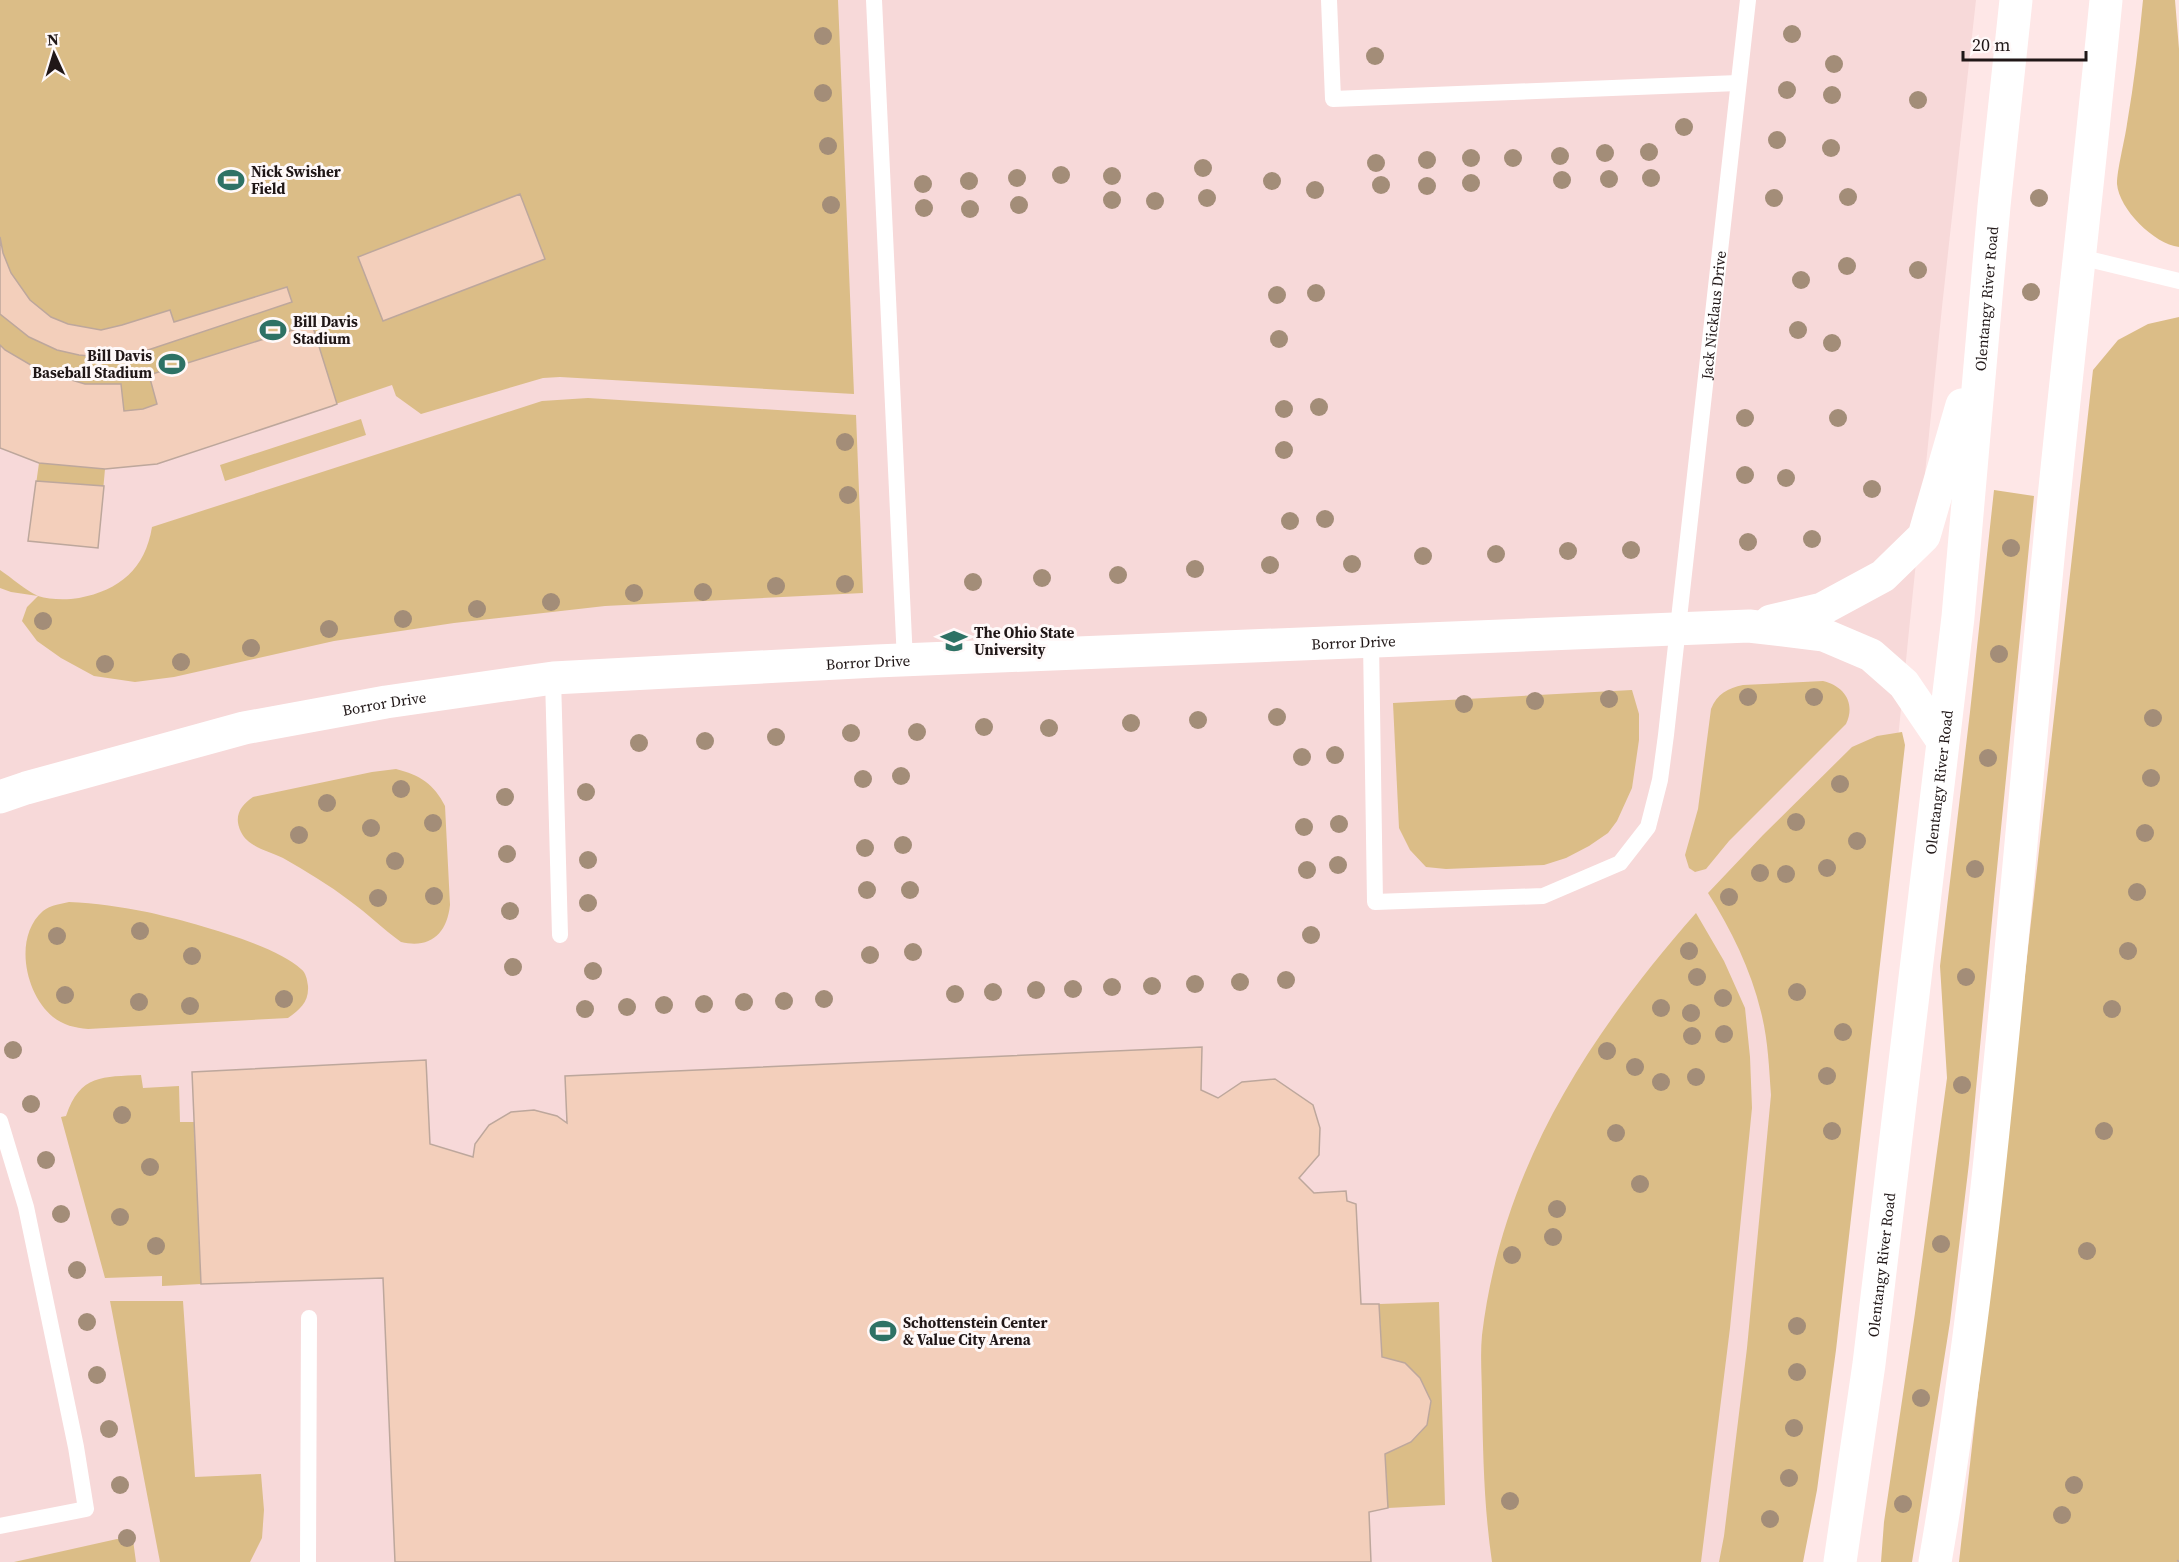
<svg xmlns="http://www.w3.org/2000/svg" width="2179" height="1562" font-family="'Source Serif 4',serif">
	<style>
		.built { fill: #f7d9d9 }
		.green { fill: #dbbd87 }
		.building { fill: #f3cfbb; stroke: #bda79c; stroke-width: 1.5 }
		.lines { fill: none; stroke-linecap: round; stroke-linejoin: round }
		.path { stroke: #bba8a8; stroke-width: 4; stroke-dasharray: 4.5 4.5; stroke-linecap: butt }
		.lane { stroke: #fff; stroke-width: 16 }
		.secondary { stroke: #fff; stroke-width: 33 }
		.tree { fill: #a38d78 }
		.labels { text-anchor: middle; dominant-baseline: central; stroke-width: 6; stroke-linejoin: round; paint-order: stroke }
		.poi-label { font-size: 15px; font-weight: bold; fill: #201717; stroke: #fff9f9; text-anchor: start }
		.street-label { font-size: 15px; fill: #201717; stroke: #fff9f9 }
	</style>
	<rect width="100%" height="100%" fill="#fee7e7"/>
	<path class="built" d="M0,0h1976l-34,307 -68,667 -71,588h-1803z"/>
	<path class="green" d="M0,0h838l16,394 -294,-17 -17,1 -122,36 -25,-18 -4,-11 -235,79 -52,5 -7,79 -70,-7 11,-78 -39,-15z
		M2143,0h32l4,49v198c-25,-3 -60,-38 -62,-63 0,-14 8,-45 10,-60 7,-41 12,-82 16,-124z
		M2179,317v1245h-220l134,-1192 25,-30 30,-16z
		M588,398l268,17 7,178 -258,13 -151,17 -120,18 -160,36 -39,5 -41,-6 -33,-18 -24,-17 -15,-20 5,-14 11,-11 -27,-4 -11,-4v-18c12,8 25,20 38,26 12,4 29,4 41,2 41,-8 66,-29 73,-71l390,-126z
		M361,419l5,16 -141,46 -5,-16z
		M1994,490l40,6 -40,403 -25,264 -19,159 -38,240h-31l3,-40 31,-209 32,-235 -7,-112 30,-254z
		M1823,681c21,5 33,22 23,43l-117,117 -23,28 -11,3 -6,-4 -4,-13 13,-46 13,-100c6,-15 17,-21 32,-24z
		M1632,690l7,24v26l-7,48 -15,33 -9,12 -19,13 -23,12 -22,7 -98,4 -20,-2 -16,-17 -11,-22 -6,-125z
		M1902,732l3,13 -69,605 -19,140 -14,72h-84l5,-26 23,-188 24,-253c-2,-28 -3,-56 -10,-83 -10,-42 -30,-83 -53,-119l55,-58 89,-88 25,-11z
		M396,769c24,6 38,15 49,37l5,99c-3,29 -20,44 -49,37 -18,-13 -33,-28 -51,-41 -21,-16 -44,-30 -67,-43 -14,-7 -35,-11 -42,-26 -8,-16 0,-27 12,-35l119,-25z
		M69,902c26,1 53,5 78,10 36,8 128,32 154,57 5,4 6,10 7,17 1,16 -8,23 -20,32l-200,11c-13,-1 -25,-4 -35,-12 -28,-23 -40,-80 -10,-106 8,-6 17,-7 26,-9z
		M1696,913l28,48 21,47 5,49 2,51 -22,220 -29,234h-209c-8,-54 -9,-109 -10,-163 0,-21 -2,-43 0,-64 20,-166 105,-298 214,-422z
		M141,1075l2,13 36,-2 1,36h14l7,162 -39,2v-10l-57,2 -44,-161 5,-1c14,-42 37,-39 75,-41z
		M110,1301h73l12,176 66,-3 3,36 -2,28 -12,24h-90z
		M1439,1302l6,203 -57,3 -3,-54 26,-12 16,-17 4,-24 -11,-23 -15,-15 -23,-6 -3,-53z
		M117,1539l16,1 3,22h-122z"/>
	<path class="building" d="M520,194l25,65 -162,62 -25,-64z
		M0,237l3,16 8,20 19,27 21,17 17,7 33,6 21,-5 48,-15 4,12 113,-35 5,15 -156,52 -26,4 -31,-3 -22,-5 -28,-13 -29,-23z
		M312,324l25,80 -5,2 -175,58 -52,5 -66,-6 -39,-15v-103l5,5 36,21 44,13h36l3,27 19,-2 14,-5 -8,-29z
		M36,481l68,5 -6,62 -70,-7z
		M1202,1047l-1,43 17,8 24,-16 33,-3 38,26 7,23 -1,27 -20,23 15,15 32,-2 1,10 9,3 5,100h18l3,53 23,6 15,15 11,23 -4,24 -16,17 -26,12 3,54 -19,4 2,50h-976l-12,-284 -182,6 -9,-212 234,-12 4,84 43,13 2,-13 14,-19 22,-13 23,-2 23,6 10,7 -2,-47z"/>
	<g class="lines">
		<path class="path" d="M2178,1562l1,-1"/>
		<g class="lane">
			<path d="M874,0l31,661"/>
			<path d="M1329,0l4,99 405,-16"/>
			<path d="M2080,257l99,24"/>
			<path id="s1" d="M1371,642l4,260 168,-6 77,-33 28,-36 12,-47 6,-45 82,-735"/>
			<path d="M553,678l7,257"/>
			<path d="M0,1121l26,86 50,240 10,62 -86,17"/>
			<path d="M308,1562l1,-244"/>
		</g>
		<g class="secondary">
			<path d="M1771,621l51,-12 61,-33 41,-40 38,-131"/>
			<path id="s2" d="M0,797l26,-9 218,-60 142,-26 167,-24 323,-17 873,-35 75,9 47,20 33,29 38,56"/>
			<path id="s3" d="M1840,1562l29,-198 89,-747 36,-411 22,-206"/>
			<path d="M1935,1562c54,-311 76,-627 107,-941 19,-207 44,-414 64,-621"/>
		</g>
	</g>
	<g class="tree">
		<circle cx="1792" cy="34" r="9"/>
		<circle cx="823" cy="36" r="9"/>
		<circle cx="1375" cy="56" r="9"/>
		<circle cx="1834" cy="64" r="9"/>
		<circle cx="1787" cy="90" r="9"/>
		<circle cx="823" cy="93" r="9"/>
		<circle cx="1832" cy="95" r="9"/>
		<circle cx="1918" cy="100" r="9"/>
		<circle cx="1684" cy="127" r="9"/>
		<circle cx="1777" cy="140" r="9"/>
		<circle cx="828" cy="146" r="9"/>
		<circle cx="1831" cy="148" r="9"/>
		<circle cx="1649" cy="152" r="9"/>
		<circle cx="1605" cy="153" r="9"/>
		<circle cx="1560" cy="156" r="9"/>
		<circle cx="1471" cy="158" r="9"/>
		<circle cx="1513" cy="158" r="9"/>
		<circle cx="1427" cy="160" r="9"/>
		<circle cx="1376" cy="163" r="9"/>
		<circle cx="1203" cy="168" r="9"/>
		<circle cx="1061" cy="175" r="9"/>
		<circle cx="1112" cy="176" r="9"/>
		<circle cx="1017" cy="178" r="9"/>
		<circle cx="1651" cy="178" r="9"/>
		<circle cx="1609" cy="179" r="9"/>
		<circle cx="1562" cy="180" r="9"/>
		<circle cx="969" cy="181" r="9"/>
		<circle cx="1272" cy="181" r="9"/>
		<circle cx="1471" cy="183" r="9"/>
		<circle cx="923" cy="184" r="9"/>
		<circle cx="1381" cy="185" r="9"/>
		<circle cx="1427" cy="186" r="9"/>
		<circle cx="1315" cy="190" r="9"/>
		<circle cx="1848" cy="197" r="9"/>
		<circle cx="1207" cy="198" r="9"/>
		<circle cx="1774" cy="198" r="9"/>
		<circle cx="2039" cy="198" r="9"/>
		<circle cx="1112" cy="200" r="9"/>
		<circle cx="1155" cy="201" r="9"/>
		<circle cx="831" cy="205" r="9"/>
		<circle cx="1019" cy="205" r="9"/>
		<circle cx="924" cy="208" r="9"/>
		<circle cx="970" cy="209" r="9"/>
		<circle cx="1847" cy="266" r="9"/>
		<circle cx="1918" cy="270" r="9"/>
		<circle cx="1801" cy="280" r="9"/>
		<circle cx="2031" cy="292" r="9"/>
		<circle cx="1316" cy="293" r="9"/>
		<circle cx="1277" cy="295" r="9"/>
		<circle cx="1798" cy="330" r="9"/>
		<circle cx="1279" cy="339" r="9"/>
		<circle cx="1832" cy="343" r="9"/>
		<circle cx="1319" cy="407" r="9"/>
		<circle cx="1284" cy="409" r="9"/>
		<circle cx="1745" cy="418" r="9"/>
		<circle cx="1838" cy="418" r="9"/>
		<circle cx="845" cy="442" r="9"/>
		<circle cx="1284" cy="450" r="9"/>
		<circle cx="1745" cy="475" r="9"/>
		<circle cx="1786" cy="478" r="9"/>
		<circle cx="1872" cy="489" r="9"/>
		<circle cx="848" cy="495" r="9"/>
		<circle cx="1325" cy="519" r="9"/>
		<circle cx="1290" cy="521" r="9"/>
		<circle cx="1812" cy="539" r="9"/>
		<circle cx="1748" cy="542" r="9"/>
		<circle cx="2011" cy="548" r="9"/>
		<circle cx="1631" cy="550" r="9"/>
		<circle cx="1568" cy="551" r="9"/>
		<circle cx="1496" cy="554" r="9"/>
		<circle cx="1423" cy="556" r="9"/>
		<circle cx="1352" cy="564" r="9"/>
		<circle cx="1270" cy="565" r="9"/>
		<circle cx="1195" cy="569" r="9"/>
		<circle cx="1118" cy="575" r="9"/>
		<circle cx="1042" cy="578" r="9"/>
		<circle cx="973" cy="582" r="9"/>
		<circle cx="845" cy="584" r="9"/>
		<circle cx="776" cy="586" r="9"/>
		<circle cx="703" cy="592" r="9"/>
		<circle cx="634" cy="593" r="9"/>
		<circle cx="551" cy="602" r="9"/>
		<circle cx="477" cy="609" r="9"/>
		<circle cx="403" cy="619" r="9"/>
		<circle cx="43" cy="621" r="9"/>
		<circle cx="329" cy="629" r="9"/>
		<circle cx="251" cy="648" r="9"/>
		<circle cx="1999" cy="654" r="9"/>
		<circle cx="181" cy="662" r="9"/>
		<circle cx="105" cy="664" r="9"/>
		<circle cx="1748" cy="697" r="9"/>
		<circle cx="1814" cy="697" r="9"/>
		<circle cx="1609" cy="699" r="9"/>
		<circle cx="1535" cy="701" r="9"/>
		<circle cx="1464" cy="704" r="9"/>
		<circle cx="1277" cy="717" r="9"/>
		<circle cx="2153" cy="718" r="9"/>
		<circle cx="1198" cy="720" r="9"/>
		<circle cx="1131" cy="723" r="9"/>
		<circle cx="984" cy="727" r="9"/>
		<circle cx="1049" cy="728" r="9"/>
		<circle cx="917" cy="732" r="9"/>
		<circle cx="851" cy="733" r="9"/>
		<circle cx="776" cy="737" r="9"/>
		<circle cx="705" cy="741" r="9"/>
		<circle cx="639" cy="743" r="9"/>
		<circle cx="1335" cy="755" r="9"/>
		<circle cx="1302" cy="757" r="9"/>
		<circle cx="1988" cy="758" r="9"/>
		<circle cx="901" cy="776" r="9"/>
		<circle cx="2151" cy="778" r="9"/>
		<circle cx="863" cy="779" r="9"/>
		<circle cx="1840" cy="784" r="9"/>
		<circle cx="401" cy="789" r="9"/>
		<circle cx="586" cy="792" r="9"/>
		<circle cx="505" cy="797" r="9"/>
		<circle cx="327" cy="803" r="9"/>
		<circle cx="1796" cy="822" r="9"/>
		<circle cx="433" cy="823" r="9"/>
		<circle cx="1339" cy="824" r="9"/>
		<circle cx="1304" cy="827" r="9"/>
		<circle cx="371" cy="828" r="9"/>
		<circle cx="2145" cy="833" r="9"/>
		<circle cx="299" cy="835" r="9"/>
		<circle cx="1857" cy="841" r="9"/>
		<circle cx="903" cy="845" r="9"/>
		<circle cx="865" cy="848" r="9"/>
		<circle cx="507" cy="854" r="9"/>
		<circle cx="588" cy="860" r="9"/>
		<circle cx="395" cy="861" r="9"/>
		<circle cx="1338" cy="865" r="9"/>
		<circle cx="1827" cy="868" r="9"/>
		<circle cx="1975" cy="869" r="9"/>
		<circle cx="1307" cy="870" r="9"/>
		<circle cx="1760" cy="873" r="9"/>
		<circle cx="1786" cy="874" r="9"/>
		<circle cx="867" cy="890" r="9"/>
		<circle cx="910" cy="890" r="9"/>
		<circle cx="2137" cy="892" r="9"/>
		<circle cx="434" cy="896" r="9"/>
		<circle cx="1729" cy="897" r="9"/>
		<circle cx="378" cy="898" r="9"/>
		<circle cx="588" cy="903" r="9"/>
		<circle cx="510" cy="911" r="9"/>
		<circle cx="140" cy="931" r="9"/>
		<circle cx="1311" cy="935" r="9"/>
		<circle cx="57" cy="936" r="9"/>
		<circle cx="1689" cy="951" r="9"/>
		<circle cx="2128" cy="951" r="9"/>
		<circle cx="913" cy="952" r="9"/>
		<circle cx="870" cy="955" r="9"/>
		<circle cx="192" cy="956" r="9"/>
		<circle cx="513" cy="967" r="9"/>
		<circle cx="593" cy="971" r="9"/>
		<circle cx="1697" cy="977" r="9"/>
		<circle cx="1966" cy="977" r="9"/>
		<circle cx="1286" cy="980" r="9"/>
		<circle cx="1240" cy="982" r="9"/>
		<circle cx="1195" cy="984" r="9"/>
		<circle cx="1152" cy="986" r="9"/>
		<circle cx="1112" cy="987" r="9"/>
		<circle cx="1073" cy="989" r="9"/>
		<circle cx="1036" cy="990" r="9"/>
		<circle cx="993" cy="992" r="9"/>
		<circle cx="1797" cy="992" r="9"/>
		<circle cx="955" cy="994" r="9"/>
		<circle cx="65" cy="995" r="9"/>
		<circle cx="1723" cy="998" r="9"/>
		<circle cx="284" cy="999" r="9"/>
		<circle cx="824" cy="999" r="9"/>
		<circle cx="784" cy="1001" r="9"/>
		<circle cx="139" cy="1002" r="9"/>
		<circle cx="744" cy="1002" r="9"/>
		<circle cx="704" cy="1004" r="9"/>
		<circle cx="664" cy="1005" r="9"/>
		<circle cx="190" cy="1006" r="9"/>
		<circle cx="627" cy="1007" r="9"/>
		<circle cx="1661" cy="1008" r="9"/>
		<circle cx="585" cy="1009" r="9"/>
		<circle cx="2112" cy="1009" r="9"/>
		<circle cx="1691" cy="1013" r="9"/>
		<circle cx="1843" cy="1032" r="9"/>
		<circle cx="1724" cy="1034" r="9"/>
		<circle cx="1692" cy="1036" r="9"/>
		<circle cx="13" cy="1050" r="9"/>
		<circle cx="1607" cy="1051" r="9"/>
		<circle cx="1635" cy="1067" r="9"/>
		<circle cx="1827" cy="1076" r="9"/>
		<circle cx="1696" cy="1077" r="9"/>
		<circle cx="1661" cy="1082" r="9"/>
		<circle cx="1962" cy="1085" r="9"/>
		<circle cx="31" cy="1104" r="9"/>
		<circle cx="122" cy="1115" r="9"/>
		<circle cx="1832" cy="1131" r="9"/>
		<circle cx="2104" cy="1131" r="9"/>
		<circle cx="1616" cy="1133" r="9"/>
		<circle cx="46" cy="1160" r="9"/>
		<circle cx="150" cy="1167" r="9"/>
		<circle cx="1640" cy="1184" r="9"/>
		<circle cx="1557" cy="1209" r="9"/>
		<circle cx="61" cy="1214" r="9"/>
		<circle cx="120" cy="1217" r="9"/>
		<circle cx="1553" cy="1237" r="9"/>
		<circle cx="1941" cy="1244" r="9"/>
		<circle cx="156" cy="1246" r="9"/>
		<circle cx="2087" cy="1251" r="9"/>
		<circle cx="1512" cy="1255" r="9"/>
		<circle cx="77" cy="1270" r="9"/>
		<circle cx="87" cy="1322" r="9"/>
		<circle cx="1797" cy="1326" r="9"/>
		<circle cx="1797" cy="1372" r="9"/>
		<circle cx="97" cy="1375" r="9"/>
		<circle cx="1921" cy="1398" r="9"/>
		<circle cx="1794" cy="1428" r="9"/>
		<circle cx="109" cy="1429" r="9"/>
		<circle cx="1789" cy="1478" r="9"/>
		<circle cx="120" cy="1485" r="9"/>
		<circle cx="2074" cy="1485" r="9"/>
		<circle cx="1510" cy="1501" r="9"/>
		<circle cx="1903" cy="1504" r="9"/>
		<circle cx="2062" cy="1515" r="9"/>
		<circle cx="1770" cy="1519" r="9"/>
		<circle cx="127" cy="1538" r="9"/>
	</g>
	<defs>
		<g id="stadium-bare" transform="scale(2.07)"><path d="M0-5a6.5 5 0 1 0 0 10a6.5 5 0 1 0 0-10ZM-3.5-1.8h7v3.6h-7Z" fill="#2e7265" stroke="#fff9f9" stroke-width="2.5" paint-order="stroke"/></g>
		<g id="university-bare" transform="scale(2.07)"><path d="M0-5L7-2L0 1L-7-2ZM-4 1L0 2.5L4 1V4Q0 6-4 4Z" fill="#2e7265" stroke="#fff9f9" stroke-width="2.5" paint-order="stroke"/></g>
	</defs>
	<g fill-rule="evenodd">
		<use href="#stadium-bare" x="231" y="180"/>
		<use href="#stadium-bare" x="273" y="330"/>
		<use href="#stadium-bare" x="172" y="364"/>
		<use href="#university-bare" x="954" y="641"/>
		<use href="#stadium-bare" x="883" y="1331"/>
	</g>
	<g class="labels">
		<g class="poi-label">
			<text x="251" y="171">Nick Swisher<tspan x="251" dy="17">Field</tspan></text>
			<text x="293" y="321">Bill Davis<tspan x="293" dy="17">Stadium</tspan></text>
			<text x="152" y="355" text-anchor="end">Bill Davis<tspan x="152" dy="17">Baseball Stadium</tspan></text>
			<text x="974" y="632">The Ohio State<tspan x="974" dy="17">University</tspan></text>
			<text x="903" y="1322">Schottenstein Center<tspan x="903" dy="17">&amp; Value City Arena</tspan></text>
		</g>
		<g class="street-label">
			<text stroke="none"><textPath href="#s3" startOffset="1272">Olentangy River Road</textPath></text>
			<text stroke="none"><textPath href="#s1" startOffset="1074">Jack Nicklaus Drive</textPath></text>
			<text stroke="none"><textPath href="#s2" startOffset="1368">Borror Drive</textPath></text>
			<text stroke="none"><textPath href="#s2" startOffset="882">Borror Drive</textPath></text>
			<text stroke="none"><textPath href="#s2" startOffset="396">Borror Drive</textPath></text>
			<text stroke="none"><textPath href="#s3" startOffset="786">Olentangy River Road</textPath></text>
			<text stroke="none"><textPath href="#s3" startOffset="300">Olentangy River Road</textPath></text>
		</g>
	</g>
	<g transform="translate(54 54) rotate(356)" stroke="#fff9f9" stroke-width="4.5" paint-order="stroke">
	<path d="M0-4.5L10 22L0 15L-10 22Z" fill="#201717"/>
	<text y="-9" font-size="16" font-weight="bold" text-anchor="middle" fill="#201717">N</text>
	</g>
	<path d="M1963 51v9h123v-9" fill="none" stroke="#201717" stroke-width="3"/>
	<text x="1972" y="51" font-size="18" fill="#201717" stroke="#fff9f9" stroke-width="4.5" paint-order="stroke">20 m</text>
</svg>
